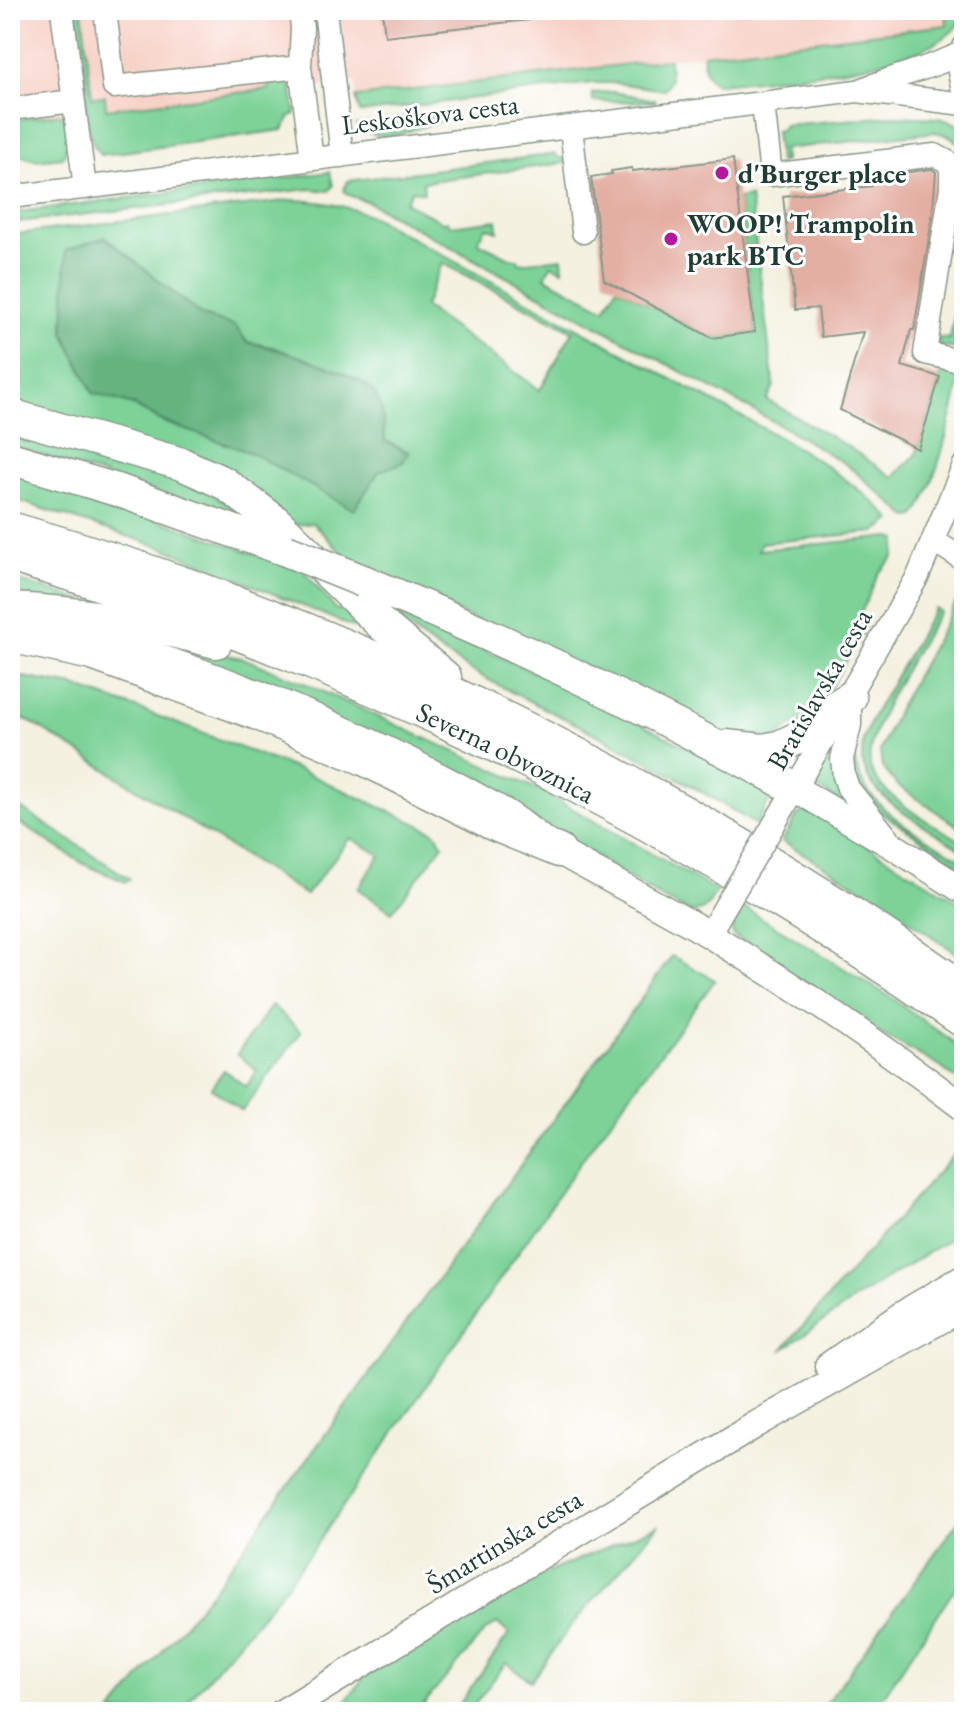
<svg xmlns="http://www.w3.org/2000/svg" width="974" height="1722" font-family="'EB Garamond',serif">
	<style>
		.built { fill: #f7d1c6 }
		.green { fill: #7cd297; stroke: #4e8866; stroke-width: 2; fill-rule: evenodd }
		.forest { fill: #65b480; stroke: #42785a; stroke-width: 2 }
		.building { fill: #e4afa3 }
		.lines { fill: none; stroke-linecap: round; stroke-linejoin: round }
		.minor-casing { stroke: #8a978a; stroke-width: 25 }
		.major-casing { stroke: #8a978a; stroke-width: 29 }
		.highway-casing { stroke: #8a978a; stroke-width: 35 }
		.minor { stroke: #fff; stroke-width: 22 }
		.major { stroke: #fff; stroke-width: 26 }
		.highway { stroke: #fff; stroke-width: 32 }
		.minor-bridge-casing { stroke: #8a978a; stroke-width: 25; stroke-linecap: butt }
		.highway-bridge-casing { stroke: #8a978a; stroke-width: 35; stroke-linecap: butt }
		.minor-bridge { stroke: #fff; stroke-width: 22 }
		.highway-bridge { stroke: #fff; stroke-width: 32 }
		.poi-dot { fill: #b5179e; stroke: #fff; stroke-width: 3 }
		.labels { text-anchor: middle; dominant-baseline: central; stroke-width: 6; stroke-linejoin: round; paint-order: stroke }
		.street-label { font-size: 28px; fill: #1f3d34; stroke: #fff }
		.poi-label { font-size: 28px; font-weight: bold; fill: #1f3d34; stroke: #fff; text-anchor: start }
	</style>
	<rect width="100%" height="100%" fill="#fff"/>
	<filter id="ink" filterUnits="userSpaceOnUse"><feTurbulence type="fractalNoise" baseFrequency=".0125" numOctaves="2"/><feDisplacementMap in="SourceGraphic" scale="16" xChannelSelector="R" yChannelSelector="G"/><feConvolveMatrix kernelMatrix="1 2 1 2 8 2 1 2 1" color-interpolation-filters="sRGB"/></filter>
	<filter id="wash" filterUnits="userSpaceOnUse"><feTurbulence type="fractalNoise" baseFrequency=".006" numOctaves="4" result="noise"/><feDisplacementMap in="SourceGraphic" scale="32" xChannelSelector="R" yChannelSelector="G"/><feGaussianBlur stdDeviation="1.8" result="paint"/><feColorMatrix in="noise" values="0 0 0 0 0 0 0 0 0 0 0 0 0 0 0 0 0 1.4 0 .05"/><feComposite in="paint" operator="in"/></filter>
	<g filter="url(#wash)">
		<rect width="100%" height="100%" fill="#f4f1e0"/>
		<path class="built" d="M10,10h947l-11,1 1,14 -591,72 -1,-15 -345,41z"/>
		<path class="green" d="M76,10h6l10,87 13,-1 1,13 163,-20 -1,-12 12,1 11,8 5,28 -6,2 -7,14 -182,25c-18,-21 -14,-49 -16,-74 -3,-24 -6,-47 -9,-71z
			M964,10c-7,60 -199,68 -247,74 -13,-7 -13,-17 -14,-30l244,-29 -1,-14z
			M669,59l1,21 -6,10 -48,-7h-24l-232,30 -4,-16z
			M613,92l42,8 1,2 -63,-1 -1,-8z
			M443,112v9c-29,5 -59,29 -86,4z
			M59,114l7,6c2,13 3,25 -3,37l-28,3 -25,-8v-32z
			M893,116l45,2 14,4 12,6v20l-14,-12 -14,-4 -153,17 1,12 -5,1 -4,-31 6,-1 3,-5z
			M555,154l4,4h4l2,5 -142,19 1,11 -12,-3 -7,12 37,20 6,-1 2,5 47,-6 1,11 -12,-4 -8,15 34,17h6l1,4 43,-5 1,12 -12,-5 -6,12 60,32 12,-22 95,51 43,-6 -17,-133 12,-2 24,189 -7,14 80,46 46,31 23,-22 27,-89 18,11c-9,36 -25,111 -46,139l-7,1 -61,-52 -58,-35 -421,-228 -22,-8 -2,-4 4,-9z
			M330,172l3,14 -4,5 -19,-2 -300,34v-10z
			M292,200c29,1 52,5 79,16 105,58 211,114 317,172 71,39 147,73 204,132l-17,12 -114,11 -3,7 133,-13 6,2 -3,18 -15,16 -19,42 5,14 -44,75 -45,34 -54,-4 -371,-171 -38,-40 -17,2 -286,-122v-168zM105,237l97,79 33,10 12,16 26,5 78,30 31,33 3,31 24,11 -7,11 -23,8 -25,38 -102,-56 -88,-31 -31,-17 -40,-12zM442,263l131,68 -33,59 -116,-83z
			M964,262v87l-24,-2 -3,-6 2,-3 11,1z
			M10,429l184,54 73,46 -257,-84z
			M10,471l47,13 247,87 32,39 13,-2 15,21h-6l-194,-81 -154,-50z
			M10,578l92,29 -92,-9z
			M964,588v242l-67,-45 -15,-18 -2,-16 17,-40z
			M382,604l203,91 185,95 -1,11 -13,24c-58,-38 -120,-70 -182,-102 -71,-35 -134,-63 -192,-119z
			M935,608l5,3c-18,33 -84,127 -68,161 14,29 65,54 92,71v8l-60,-38 -20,-16 -15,-17 -7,-19 1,-21 11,-26z
			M134,638l109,20 61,25 235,107 178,101 -11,17 -13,5 -28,-13 -132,-82z
			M10,675l60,10 69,24 160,61 136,62 8,13 -51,67 -34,-23 22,-34 -30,-17 -44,57 -274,-172 -9,-4h-13z
			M854,744c-3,61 66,89 110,117v7l-91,-61 -21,-29z
			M829,757h3l13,47 -33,-19z
			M10,801l120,78 -4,3 -42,-18 -74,-47z
			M803,811h7l154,94v53l-101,-69 -81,-48 15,-25z
			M742,906l150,92 72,52v35l-25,-19 -68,-38 -138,-93 -1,-7z
			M672,956l43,24 -128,173 -268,388 -43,57 -97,114h-67l100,-121z
			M272,1005l29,27 -59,79 -31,-23 13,-18 22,17 11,-17 -20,-16z
			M961,1146l3,3v72l-15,18 -94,60 -74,52z
			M964,1513v62l-91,137h-53z
			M659,1525l-89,102 -39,54 -25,-18 -37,49h-15l55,-78 -12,-11 -12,8 -68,81h-79l26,-35 118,-71 46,-25z"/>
		<path class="forest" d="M105,237l97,79 33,10 12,16c27,6 113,30 127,51 10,14 9,32 11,48l24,12 -7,10 -23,8 -25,39 -102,-57 -88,-31 -31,-17 -40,-12 -29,-60 2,-83z"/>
		<g id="blocks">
			<path class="building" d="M382,10h146l1,10 -144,16z
				M733,159l22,173 -43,6 -108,-58 -13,-103 21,-3 -1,-3 21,-3v3z
				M932,169l4,3 -4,47 -18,111h-3l-9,36 38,11 -22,72 -78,-39 23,-78 -42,5 -3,-29 -23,2 -12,-114 89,-10v-9z"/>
		</g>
	</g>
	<g filter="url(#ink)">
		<use href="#blocks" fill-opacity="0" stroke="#8a978a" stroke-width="2"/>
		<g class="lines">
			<g class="minor-casing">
				<path id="minor" d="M62,10l23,178
					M105,10l9,77 186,-20
					M300,10l2,18 -2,39 12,92
					M325,10l17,146
					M964,47l-5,25 5,23
					M858,91c35,-15 69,-21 104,-38
					M763,103l8,72 164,-20 13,7 3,8v18l-26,165 39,9
					M10,109l63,-8
					M571,127l12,105
					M10,197l847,-106 107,13
					M934,541l30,19
					M850,703v22l-8,34 2,17 4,12 44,55
					M769,833l149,-257 46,-111
					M709,934l21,-36"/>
			</g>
			<g class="major-casing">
				<path id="major" d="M34,622c156,37 330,109 469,189 21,12 38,30 59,42 49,28 100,53 148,82 87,53 173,111 254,173
					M796,789l97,57 71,45
					M828,1366l76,-53 60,-35
					M283,1712l474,-288 207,-117"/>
			</g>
			<g class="highway-casing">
				<g id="highway">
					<path d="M10,415l172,49 42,19 51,38 105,102 65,54"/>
					<path d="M10,458l110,33 166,59"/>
					<path d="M10,528c338,95 667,259 954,461"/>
					<path id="s1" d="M10,556c341,102 662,262 954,466"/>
					<path d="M363,581c148,61 292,130 433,208"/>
					<path d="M10,609c68,3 140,15 206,33"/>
					<path d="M10,636l82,18 166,60 106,45 131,66 64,26"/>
					<path d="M726,746l37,4 16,-3 27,-13 16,-19 28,-17"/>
				</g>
			</g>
			<use href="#minor" class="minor"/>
			<use href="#major" class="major"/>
			<use href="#highway" class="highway"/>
			<g class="minor-bridge-casing">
				<path id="minor-bridge" d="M730,898l39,-65"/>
			</g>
			<g class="highway-bridge-casing">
				<path id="highway-bridge" d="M286,550l77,31"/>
			</g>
			<use href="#minor-bridge" class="minor-bridge"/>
			<use href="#highway-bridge" class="highway-bridge"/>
		</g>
	</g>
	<g class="poi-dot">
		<circle cx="722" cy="173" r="8"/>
		<circle cx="671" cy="239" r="8"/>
	</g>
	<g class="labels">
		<g class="street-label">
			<text transform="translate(430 114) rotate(-7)">Leskoškova cesta</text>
			<text transform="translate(819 689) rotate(-60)">Bratislavska cesta</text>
			<text stroke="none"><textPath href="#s1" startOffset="534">Severna obvoznica</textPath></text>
			<text transform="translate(504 1541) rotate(-31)">Šmartinska cesta</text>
		</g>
		<g class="poi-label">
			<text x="738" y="173">d'Burger place</text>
			<text x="687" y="223">WOOP! Trampolin<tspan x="687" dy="32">park BTC</tspan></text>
		</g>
	</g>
	<rect width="974" height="1722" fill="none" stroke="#fff" stroke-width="40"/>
</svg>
